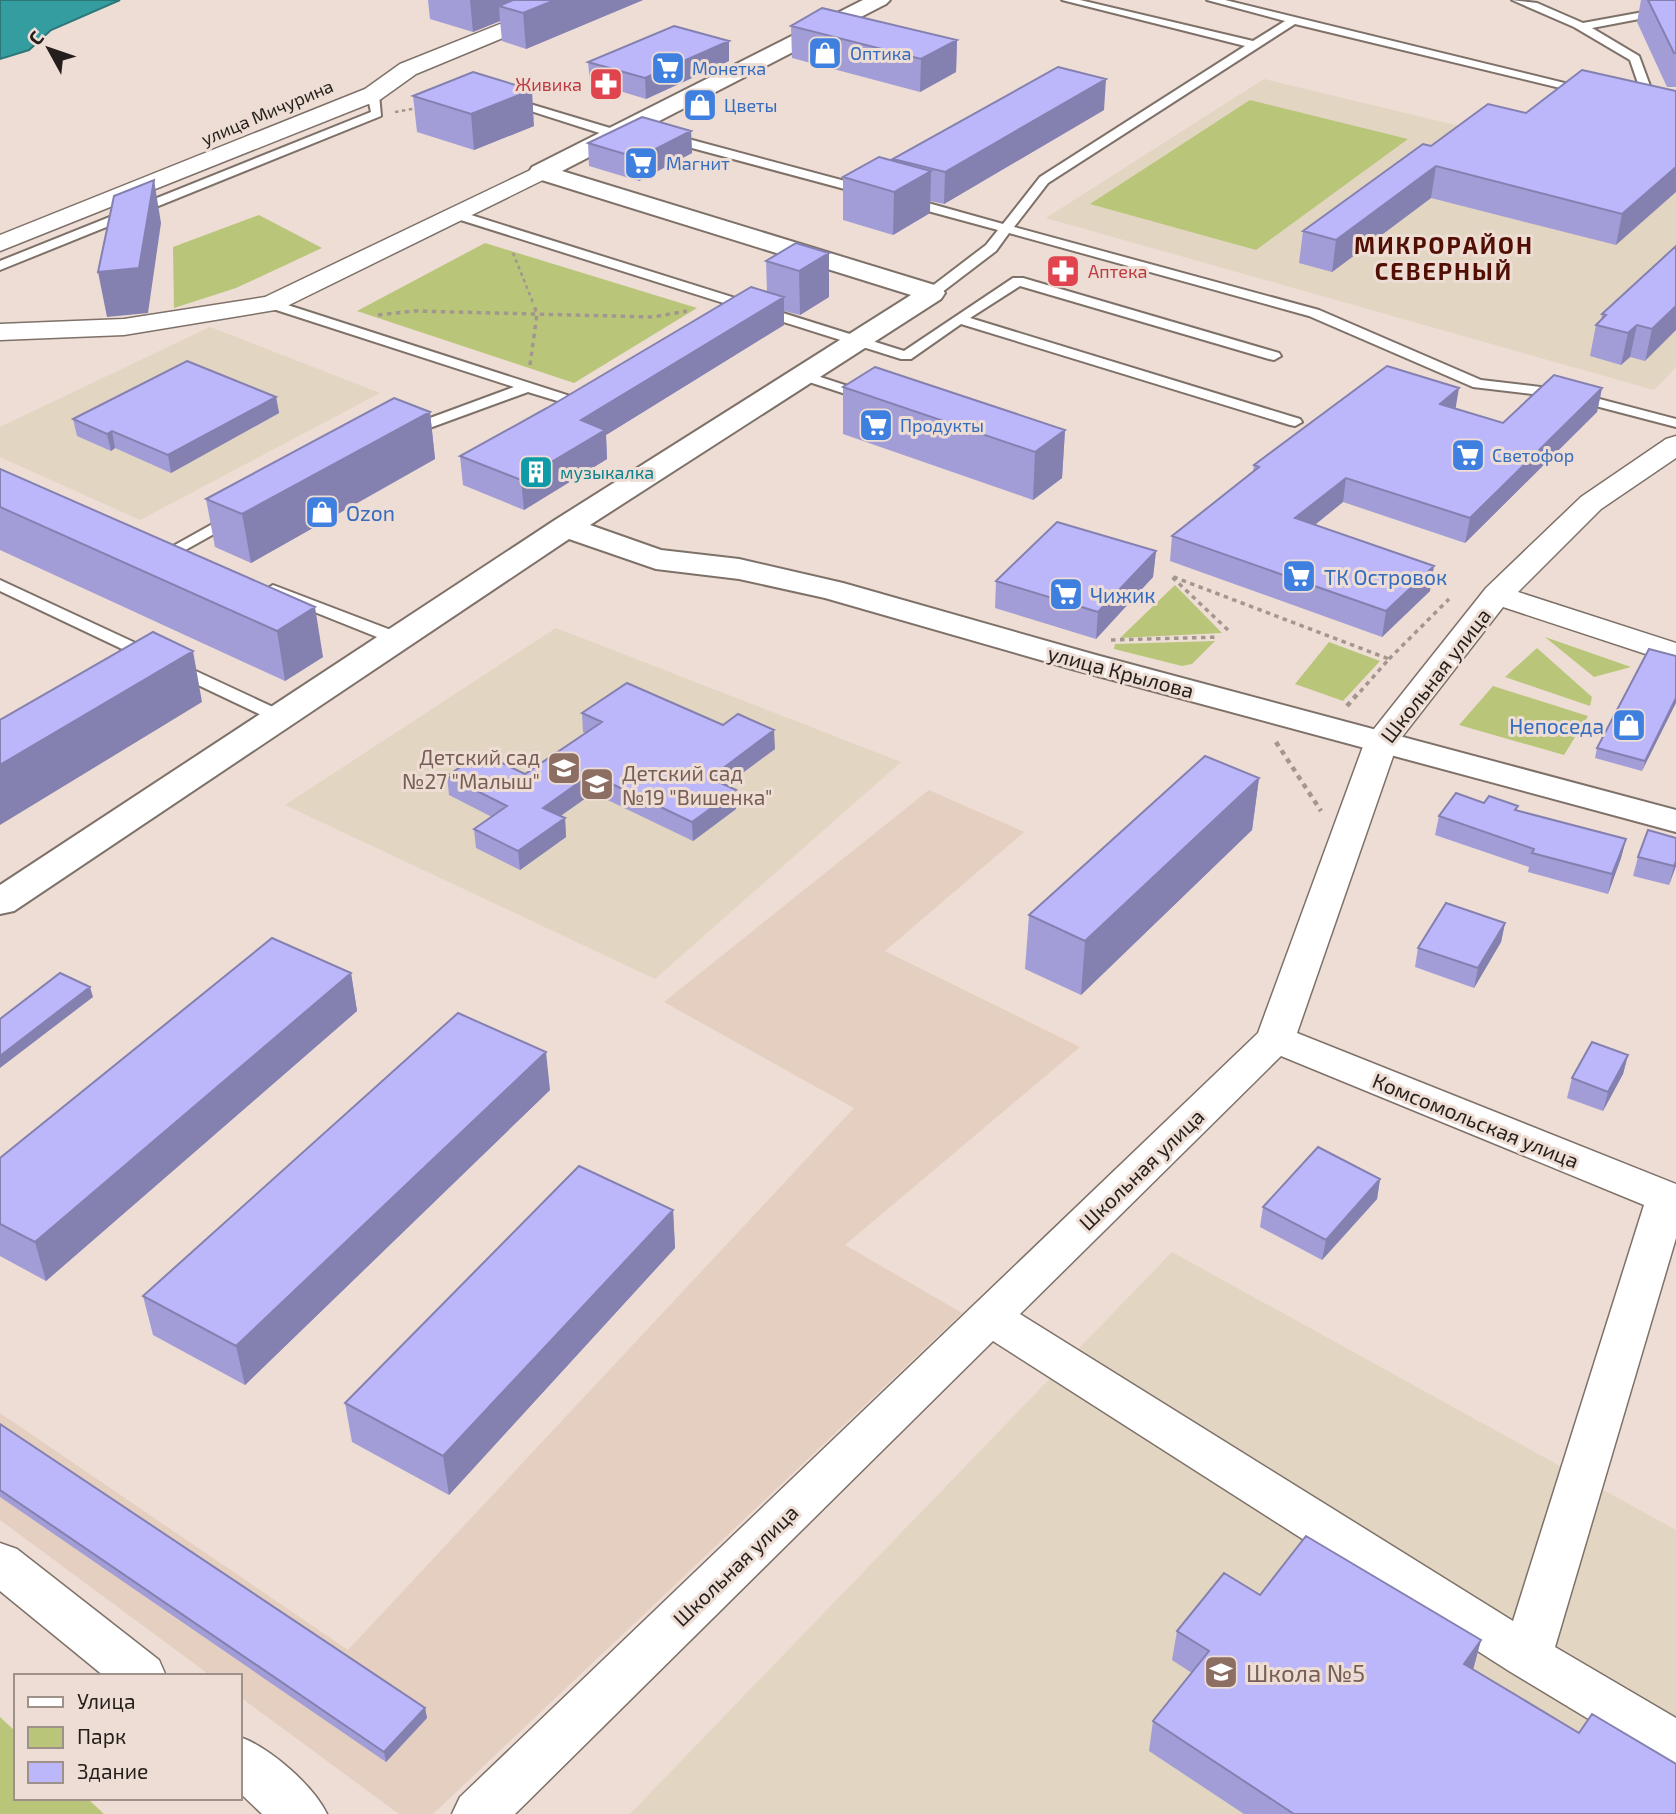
<svg xmlns="http://www.w3.org/2000/svg" width="1676" height="1814" font-family="'Exo 2',sans-serif">
	<style>
		.built { fill: #e5cfc1 }
		.education { fill: #e2d5c1 }
		.green { fill: #b9c67a }
		.water { fill: #339da0; stroke: #2e7778; stroke-width: 2 }
		.lines { fill: none; stroke-linecap: round; stroke-linejoin: round }
		.lane-casing { stroke: #7e7169; stroke-width: 4 }
		.street-casing { stroke: #7e7169; stroke-width: 3 }
		.secondary-casing { stroke: #7e7169; stroke-width: 4 }
		.path-far2 { stroke: #a2968f; stroke-width: 2.5; stroke-dasharray: 3.5 3.5; stroke-linecap: butt }
		.path-far1 { stroke: #a2968f; stroke-width: 3.5; stroke-dasharray: 4.5 4.5; stroke-linecap: butt }
		.path { stroke: #a2968f; stroke-width: 4.5; stroke-dasharray: 5 5; stroke-linecap: butt }
		.lane { fill: #fff; fill-rule: evenodd }
		.street { fill: #fff; fill-rule: evenodd }
		.secondary { fill: #fff; fill-rule: evenodd }
		.wall { fill: #a29dd7 }
		.shaded-wall { fill: #8480af }
		.building { fill: #bcb7fa; stroke: #8480af; stroke-width: 2 }
		.labels { text-anchor: middle; dominant-baseline: central; stroke-width: 6; stroke-linejoin: round; paint-order: stroke }
		.far-shop-label { font-size: 18px; fill: #366cbe; stroke: #edddd4; text-anchor: start }
		.far-health-label { font-size: 18px; fill: #be3a42; stroke: #edddd4; text-anchor: end }
		.far-street-label { font-size: 18px; fill: #241f1c; stroke: #edddd4 }
		.far-culture-label { font-size: 18px; fill: #0d838f; stroke: #edddd4; text-anchor: start }
		.shop-label { font-size: 21px; fill: #366cbe; stroke: #edddd4; text-anchor: start }
		.street-label { font-size: 21px; fill: #241f1c; stroke: #edddd4 }
		.education-label { font-size: 21px; fill: #785e54; stroke: #edddd4; text-anchor: end }
		.far-district-label { font-size: 23px; font-weight: bold; letter-spacing: 2px; fill: #510e02; stroke: #edddd4 }
		.near-education-label { font-size: 24px; fill: #785e54; stroke: #edddd4; text-anchor: start }
	</style>
	<rect width="100%" height="100%" fill="#edddd4"/>
	<path class="built" d="M929,790l95,42 -139,119 195,96 -235,198 117,68 -529,501h-34l-159,-117v-21h-29l-211,-156v-107l348,237 506,-542 -190,-106z"/>
	<path class="education" d="M1264,79l412,99v189l-22,23 -608,-172z
		M210,327l170,66 -240,127 -140,-63v-30z
		M556,628l345,134 -246,217 -370,-174z
		M1172,1252l504,278v284h-1046z"/>
	<path class="green" d="M1250,100l158,39 -152,111 -166,-46z
		M259,215l63,33 -86,40 -62,20 -1,-61z
		M485,243l212,65 -123,75 -217,-72z
		M1175,585l47,48 -102,5z
		M1545,637l86,30 -37,10z
		M1215,641l-23,23 -10,2 -68,-17 1,-5z
		M1329,642l51,19 -37,40 -48,-17z
		M1537,648l55,49 -2,9 -85,-29z
		M1493,686l95,30 -24,39 -105,-30z
		M0,1717l16,15v66h71l17,16h-104z"/>
	<path class="water" d="M0,0h120l-69,30 -22,20 -29,9z"/>
	<g class="lines">
		<g class="lane-casing">
			<path id="lane" d="M1062,0h18l173,41 32,-20 -78,-21h18l364,89 2,2 -6,3 -290,-70 -247,159 -34,44 305,83 162,70 84,10 111,29v8l-111,-29 -92,-11 -164,-71 -300,-83 -13,18 -59,45h-10v-6l59,-45 12,-15 -96,-26v-6h8l93,26 37,-47 205,-131z
				M1512,0l25,3 46,20 93,-17v6l-84,16 47,28 14,38 -16,6h-8v-4l12,-4 -11,-32 -56,-33z
				M373,91l6,3 2,22 -381,154v-9l371,-149 -4,-18z
				M510,98l110,33 2,3 -10,3 -106,-34v-4z
				M666,133l205,55 2,3 -6,4 -205,-55v-6z
				M455,210l449,141 109,-73h10l256,75 2,3 -7,4 -5,-1 -249,-73 -50,32 330,101 2,3 -7,4 -5,-1 -329,-101 -50,35h-10l-450,-142v-6z
				M272,300l301,97 13,-6 7,4 -19,11 -46,-14 -115,42h-10l-2,-3 2,-3 111,-41 -247,-80 -2,-3z
				M802,371l70,23 2,3 -7,4 -70,-23 -2,-3z
				M234,512l5,2 3,3 -3,3 -59,33h-12l-2,-3z
				M0,580l288,134 3,4 -3,4h-12l-276,-131z
				M273,585l131,50 2,4 -8,5 -6,-1 -125,-50 -2,-3z"/>
		</g>
		<g class="street-casing">
			<path id="street" d="M560,0h28l-3,4 -169,70 -35,25 -381,152v-16l365,-146 35,-25z
				M541,165l8,2 4,5 -4,5 -268,132 -157,26 -124,5v-16l124,-5 141,-22z
				M1676,436v22l-75,51 -83,83 158,51v21l-173,-57 -105,135 -101,291 379,151v54l-121,409 121,71v50l-18,-7 -149,-90 -516,-330 -478,473h-63l8,-17 798,-764 107,-292 5,-7 116,-146 95,-91 85,-58zM1281,1056l363,149 -131,416 -493,-307z
				M0,1543l17,6 142,111 7,16h-62l-104,-85z
				M240,1737c29,10 74,49 87,77h-65l-22,-21z"/>
		</g>
		<g class="secondary-casing">
			<path id="secondary" d="M863,0h27l-4,4 -324,167 379,116 4,6 -4,6 -351,226 71,25 78,9 104,24 253,72 580,155v22l-604,-163 -247,-71 -86,-19 -83,-10 -87,-30 -555,372 -14,3v-29l555,-365 356,-225 -379,-118 -3,-5 3,-5z"/>
		</g>
		<path class="path-far2" d="M395,112l23,-4
			M513,253l21,52"/>
		<path class="path-far1" d="M378,315l36,-4 239,6 34,-6
			M530,365l7,-51 -4,-11
			M1228,630l-57,-54 218,83 -30,34
			M1111,640l108,-3
			M1389,659l60,-60"/>
		<path class="path" d="M1347,706l13,-15
			M1276,742l45,69"/>
		<use href="#lane" class="lane"/>
		<use href="#street" class="street"/>
		<use href="#secondary" class="secondary"/>
	</g>
	<path class="wall" d="M428,0h215l-117,49 -24,-8 -2,-20 -27,11 -43,-13z
		M1641,0h35v87h-9l-30,-65z
		M791,26l166,14 -1,32 -36,20 -128,-34z
		M729,61l-83,38 -56,-17 -2,-20z
		M1676,91l-60,154 -185,-47 -99,74 -33,-9 4,-32 128,-85 95,-33z
		M413,96l121,30 -60,24 -57,-18z
		M1104,110l-160,94 -14,-3v12l-37,22 -50,-15v-43l50,-16v-2z
		M691,131l1,22 -53,28 -50,-15 -1,-23z
		M1676,246l-31,115 -15,-4 -9,8 -31,-9 6,-31 5,-5 1,-6z
		M829,253v44l-29,18 -16,-4v14l-178,110 1,24 -83,51 -61,-25 -3,-29 307,-164 -1,-31z
		M843,387l222,43 -3,48 -29,22 -190,-66z
		M1602,388l-5,24 -132,131 -122,-41 -28,23 115,66 -48,46 -212,-76 2,-25 81,-64 1,-7 202,-56 47,14z
		M276,397l3,16 -108,60 -56,-25 -4,3 -34,-15 -4,-17z
		M430,412l5,47 -184,104 -36,-16 -9,-48z
		M0,469l323,188 -38,24 -285,-131z
		M1156,551l-3,26 -57,62 -101,-31 1,-27z
		M1676,656l-34,115 -47,-13 2,-10z
		M582,713l193,36 -49,36 10,24 -43,32 -100,-48 -33,23 5,2 1,19 -46,33 -44,-22 -2,-19 18,-12 -43,-22 -2,-19 78,-2 61,-41 -3,-1z
		M1259,778l-7,52 -171,165 -56,-26 4,-54z
		M1484,803l142,36 -5,19 -13,36 -80,-22 1,-5 -94,-32 4,-19z
		M1638,857l38,9 -7,19 -36,-9z
		M1505,923l-4,19 -27,46 -59,-21 3,-19z
		M351,973l6,38 -311,270 -46,-25v-98z
		M1628,1055l-5,19 -20,37 -36,-13 5,-20z
		M550,1090l-305,295 -92,-50 -10,-39z
		M1380,1179l-3,20 -55,61 -62,-33 3,-20z
		M673,1210l2,38 -226,247 -97,-53 -7,-39z
		M0,1424l425,284 2,10 -41,44 -386,-265z
		M1260,1595l221,45 -8,29 203,145h-432l-95,-63 4,-30 39,-48 -20,-13 5,-29z"/>
	<path class="shaded-wall" d="M470,0h83l-54,6 1,15 -27,11z
		M555,0h88l-117,49 -3,-36z
		M957,40l-1,32 -36,20 1,-33z
		M729,41v20l-83,38 -1,-21z
		M1106,79l-2,31 -160,94 1,-32z
		M532,90l2,36 -60,24 -3,-36z
		M691,131l1,22 -53,28 -1,-23z
		M1436,166l-5,32 -99,74 4,-32z
		M1676,167v25l-60,53 6,-31z
		M931,171l-1,42 -37,22 1,-43z
		M154,180l7,43 -13,90 -41,4 -9,-45z
		M829,253v44l-29,18 -1,-44z
		M784,297v28l-178,110 1,24 -83,51 -3,-30 60,-60z
		M1676,306v24l-31,31 7,-32z
		M1637,325l-7,32 -9,8 7,-32z
		M1459,388l-4,24 -15,-8z
		M1602,388l-5,24 -132,131 5,-25z
		M276,397l3,16 -108,60 -3,-18z
		M430,412l5,47 -184,104 -9,-49z
		M1065,430l-3,48 -29,22 2,-48z
		M112,431l3,17 -4,3 -4,-17z
		M1346,478l-3,24 -51,41 3,-25z
		M1156,551l-3,26 -57,62 2,-27z
		M1434,566l-4,25 -48,46 4,-26z
		M315,607l8,50 -38,24 -8,-50z
		M193,651l9,51 -202,123v-60z
		M1676,698v5l-34,68 3,-10z
		M774,730l1,19 -65,48v-19z
		M591,774l2,19 -48,34 -2,-19z
		M1259,778l-7,52 -171,165 4,-54z
		M736,790v19l-43,32 -1,-19z
		M565,818l1,19 -46,33 -2,-19z
		M1626,839l-5,19 -13,36 4,-20z
		M1676,861v5l-7,19 5,-19z
		M1505,923l-4,19 -27,46 4,-20z
		M351,973l6,38 -311,270 -11,-39z
		M90,987l3,10 -93,71v-12z
		M546,1052l4,38 -305,295 -9,-39z
		M1628,1055l-5,19 -20,37 5,-19z
		M1380,1179l-3,20 -55,61 4,-20z
		M673,1210l2,38 -226,247 -6,-39z
		M1481,1640l-8,30 -9,-6z
		M425,1708l2,10 -41,44 -2,-10z"/>
	<path class="building" d="M513,0h42l-32,13 -24,-7z
		M1648,0h28v53h-2z
		M822,8l135,32 -36,19 -130,-33z
		M674,26l55,15 -84,37 -57,-16z
		M1058,67l48,12 -161,93 -52,-13z
		M1582,70l94,21v76l-54,47 -186,-48 -100,74 -33,-9 120,-87 8,2 57,-42 38,9z
		M473,72l59,18 -61,24 -58,-18z
		M642,117l49,14 -53,27 -50,-15z
		M879,157l52,14 -37,21 -51,-15z
		M154,180l-15,88 -41,4 16,-76z
		M796,243l33,10 -30,18 -33,-10z
		M1676,246v60l-24,23 -15,-4 -9,8 -32,-8 10,-10 -4,-1z
		M751,287l33,10 -203,123 24,10 -84,50 -61,-24 87,-48z
		M187,361l89,36 -108,58 -56,-24 -5,3 -34,-15z
		M1387,366l72,22 -19,16 63,19 51,-48 48,13 -132,130 -124,-40 -51,40 139,48 -48,45 -214,-75 87,-69 -5,-2z
		M875,367l190,63 -30,22 -192,-65z
		M394,398l36,14 -188,102 -36,-15z
		M0,469l315,138 -38,24 -277,-124z
		M1057,522l99,29 -58,61 -102,-31z
		M153,632l40,19 -193,114v-45z
		M1649,649l27,7v42l-31,63 -48,-13z
		M627,683l96,42 15,-11 36,16 -64,48 26,12 -44,32 -101,-48 -48,34 22,10 -47,33 -44,-22 33,-23 -60,-30 34,-23 44,21 77,-52 -20,-9z
		M1205,756l54,22 -174,163 -56,-26z
		M1456,793l28,10 5,-7 29,10 -3,4 111,29 -14,35 -80,-21 2,-4 -95,-33z
		M1648,830l28,8v23l-2,5 -36,-9z
		M1446,903l59,20 -27,45 -60,-20z
		M272,938l79,35 -316,269 -35,-18v-66z
		M60,973l30,14 -90,69v-37z
		M458,1013l88,39 -310,294 -93,-50z
		M1592,1042l36,13 -20,37 -36,-14z
		M1318,1147l62,32 -54,61 -63,-33z
		M579,1166l94,44 -230,246 -98,-53z
		M0,1424l425,284 -41,44 -384,-262z
		M1306,1536l175,104 -17,24 115,69 13,-19 84,50v50h-382l-141,-93 56,-70 -32,-20 47,-58 36,22z"/>
	<defs>
		<g id="shop-square" transform="scale(1.75)"><rect x="-9" y="-9" width="18" height="18" rx="4" fill="#3f7fe0" stroke="#edddd4"/><path d="M-5-2.5h2.3a2.7 3.5 0 0 1 5.4 0H5L5.5 6h-11ZM-1.5-2.5h3a1.5 2.3 0 0 0-3 0Z" fill="#fff"/></g>
		<g id="supermarket-square" transform="scale(1.75)"><rect x="-9" y="-9" width="18" height="18" rx="4" fill="#3f7fe0" stroke="#edddd4"/><path d="M-6-5.5h2.5l.6 2H6L4.5 2H-2.5L-4.4-4H-6ZM-1.5 3.2a1.3 1.3 0 1 0 .1 0ZM3 3.2a1.3 1.3 0 1 0 .1 0Z" fill="#fff"/></g>
		<g id="pharmacy-square" transform="scale(1.75)"><rect x="-9" y="-9" width="18" height="18" rx="4" fill="#e0444e" stroke="#edddd4"/><path d="M-2-6h4v4h4v4h-4v4h-4v-4h-4v-4h4Z" fill="#fff"/></g>
		<g id="building-square" transform="scale(1.75)"><rect x="-9" y="-9" width="18" height="18" rx="4" fill="#0f9aa8" stroke="#edddd4"/><path d="M-4-6H4V6H1V3H-1V6H-4ZM-2.5-4.3h1.7v1.8h-1.7ZM.8-4.3h1.7v1.8H.8ZM-2.5-1h1.7V.8h-1.7ZM.8-1h1.7V.8H.8Z" fill="#fff"/></g>
		<g id="school-square" transform="scale(1.75)"><rect x="-9" y="-9" width="18" height="18" rx="4" fill="#8d6e63" stroke="#edddd4"/><path d="M0-5L7-2L0 1L-7-2ZM-4 1L0 2.5L4 1V4Q0 6-4 4Z" fill="#fff"/></g>
	</defs>
	<g fill-rule="evenodd">
		<use href="#shop-square" x="825" y="53"/>
		<use href="#supermarket-square" x="668" y="68"/>
		<use href="#pharmacy-square" x="606" y="84"/>
		<use href="#shop-square" x="700" y="105"/>
		<use href="#supermarket-square" x="641" y="163"/>
		<use href="#pharmacy-square" x="1063" y="271"/>
		<use href="#supermarket-square" x="876" y="425"/>
		<use href="#supermarket-square" x="1468" y="455"/>
		<use href="#building-square" x="536" y="472"/>
		<use href="#shop-square" x="322" y="512"/>
		<use href="#supermarket-square" x="1299" y="576"/>
		<use href="#supermarket-square" x="1066" y="594"/>
		<use href="#shop-square" x="1629" y="725"/>
		<use href="#school-square" x="564" y="768"/>
		<use href="#school-square" x="597" y="784"/>
		<use href="#school-square" x="1221" y="1672"/>
	</g>
	<g class="labels">
		<g class="far-shop-label">
			<text x="850" y="53">Оптика</text>
			<text x="692" y="68">Монетка</text>
			<text x="724" y="105">Цветы</text>
			<text x="666" y="163">Магнит</text>
			<text x="900" y="425">Продукты</text>
			<text x="1492" y="455">Светофор</text>
		</g>
		<g class="far-health-label">
			<text x="582" y="84">Живика</text>
			<text x="1088" y="271" text-anchor="start">Аптека</text>
		</g>
		<g class="far-street-label">
			<text transform="translate(267 112) rotate(-23)">улица Мичурина</text>
		</g>
		<g class="far-culture-label">
			<text x="560" y="472">музыкалка</text>
		</g>
		<g class="shop-label">
			<text x="346" y="512">Ozon</text>
			<text x="1324" y="576">ТК Островок</text>
			<text x="1090" y="594">Чижик</text>
			<text x="1604" y="725" text-anchor="end">Непоседа</text>
		</g>
		<g class="street-label">
			<text transform="translate(1121 671) rotate(15)">улица Крылова</text>
			<text transform="translate(1435 675) rotate(-52)">Школьная улица</text>
			<text transform="translate(1476 1120) rotate(22)">Комсомольская улица</text>
			<text transform="translate(1141 1169) rotate(-44)">Школьная улица</text>
			<text transform="translate(735 1565) rotate(-44)">Школьная улица</text>
		</g>
		<g class="education-label">
			<text x="540" y="756">Детский сад<tspan x="540" dy="24">№27 "Малыш"</tspan></text>
			<text x="622" y="772" text-anchor="start">Детский сад<tspan x="622" dy="24">№19 "Вишенка"</tspan></text>
		</g>
		<g class="far-district-label">
			<text x="1444" y="245">МИКРОРАЙОН<tspan x="1444" dy="26">СЕВЕРНЫЙ</tspan></text>
		</g>
		<g class="near-education-label">
			<text x="1246" y="1672">Школа №5</text>
		</g>
	</g>
	<rect x="14" y="1674" width="228" height="126" fill="#edddd4" stroke="#9d918a" stroke-width="2"/>
	<rect x="28" y="1697" width="35" height="10" fill="#ffffff" stroke="#9d918a" stroke-width="2"/>
	<text x="77" y="1709" font-size="21" fill="#241f1c">Улица</text>
	<rect x="28" y="1727" width="35" height="21" fill="#b9c67a" stroke="#9d918a" stroke-width="2"/>
	<text x="77" y="1744" font-size="21" fill="#241f1c">Парк</text>
	<rect x="28" y="1762" width="35" height="21" fill="#bcb7fa" stroke="#9d918a" stroke-width="2"/>
	<text x="77" y="1779" font-size="21" fill="#241f1c">Здание</text>
	<g transform="translate(49 49) rotate(310)" stroke="#edddd4" stroke-width="5" paint-order="stroke">
	<path d="M0-5L12 26L0 18L-12 26Z" fill="#241f1c"/>
	<text y="-10" font-size="19" font-weight="bold" text-anchor="middle" fill="#241f1c">С</text>
	</g>
</svg>
